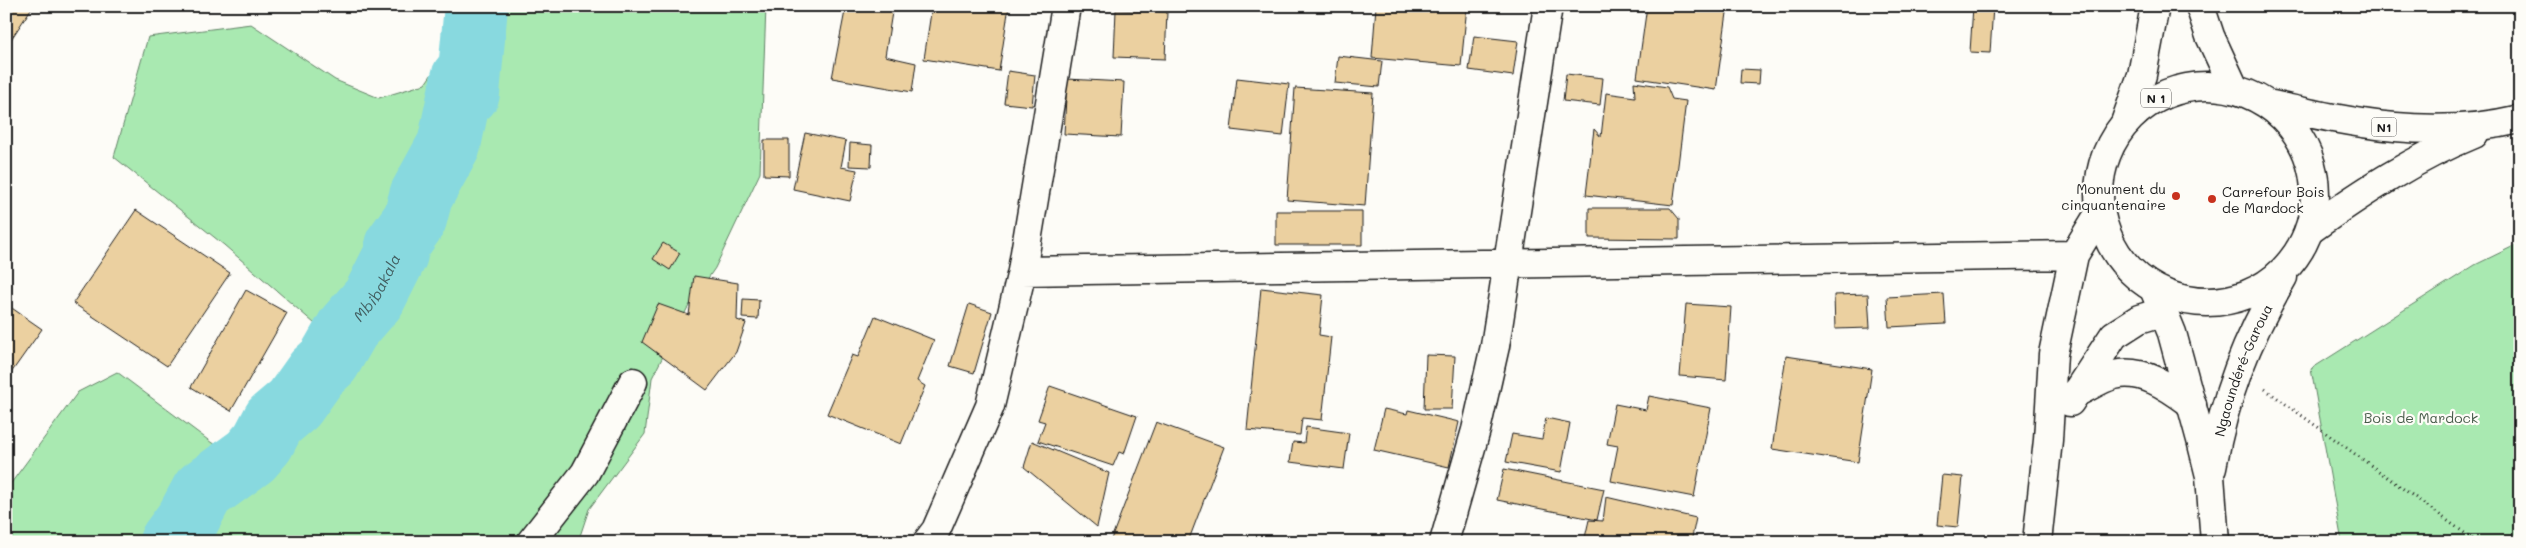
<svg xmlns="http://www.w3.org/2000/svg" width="2526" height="548" font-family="Mali,sans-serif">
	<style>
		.green { fill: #a9e9b1; stroke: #628266 }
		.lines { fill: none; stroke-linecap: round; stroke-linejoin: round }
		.river { stroke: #88d9df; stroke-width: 64 }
		.building { fill: #ebd0a0; stroke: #1c1c1c }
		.minor-casing { stroke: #1c1c1c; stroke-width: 31 }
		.secondary-casing { stroke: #1c1c1c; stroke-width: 31 }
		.trunk-casing { stroke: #1c1c1c; stroke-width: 31 }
		.path { stroke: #1c1c1c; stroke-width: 3; stroke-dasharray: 1 4; stroke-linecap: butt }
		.minor { stroke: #fdfcf7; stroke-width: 28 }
		.secondary { stroke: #fdfcf7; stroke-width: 28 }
		.trunk { stroke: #fdfcf7; stroke-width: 28 }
		.poi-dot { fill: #c8321e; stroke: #fdfcf7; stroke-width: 2 }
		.labels { text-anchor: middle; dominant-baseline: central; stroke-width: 4.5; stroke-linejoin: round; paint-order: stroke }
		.shield { fill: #fdfcf7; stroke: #605f5e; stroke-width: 1 }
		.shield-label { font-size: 12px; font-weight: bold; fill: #1c1c1c }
		.poi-label { font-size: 14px; fill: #1c1c1c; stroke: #fdfcf7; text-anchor: end }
		.street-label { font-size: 14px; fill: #1c1c1c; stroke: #fdfcf7 }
		.park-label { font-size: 14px; fill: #465a49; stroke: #fdfcf7 }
		.water-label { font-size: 15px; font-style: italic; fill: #425e60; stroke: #fdfcf7 }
	</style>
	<rect width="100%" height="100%" fill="#fdfcf7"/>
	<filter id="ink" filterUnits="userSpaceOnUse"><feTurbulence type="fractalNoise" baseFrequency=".02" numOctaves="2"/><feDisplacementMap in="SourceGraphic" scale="10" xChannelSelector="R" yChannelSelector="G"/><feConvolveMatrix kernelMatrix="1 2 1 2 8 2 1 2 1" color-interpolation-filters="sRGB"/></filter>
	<g filter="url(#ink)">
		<path class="green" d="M478,6h288l-6,167 -45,95 -28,41 -35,69 -7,56 -56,75 -11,33h-571l-1,-52 72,-98 39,-20 95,71 60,23 48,-82 10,-47 -106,-92 -110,-88 34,-120 103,-13 84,56 44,18 46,-14z
			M2520,243v299h-178l-31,-173 164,-104z"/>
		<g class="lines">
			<path class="river" id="s1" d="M171,542l17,-23 15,-28 48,-35 12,-14 11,-21 20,-17 22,-31 13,-12 19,-33 26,-30 22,-44v-8l19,-27 6,-23 28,-51 14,-67h2l3,15 8,-87"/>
		</g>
		<path class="building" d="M6,6h27l-27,41z
			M846,6h47l-8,50 31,7 -4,29 -80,-14z
			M932,6h77l-10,65 -75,-12z
			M1376,6h91l-6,60 -89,-8z
			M1647,6h81l-12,84 -79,-12z
			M1973,6h20l-3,47 -20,-1z
			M1116,10l51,2 -2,47 -51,-2z
			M1474,36l44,5 -5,35 -44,-6z
			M1338,56l44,5 -3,26 -44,-4z
			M1741,69l19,1 -1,14 -19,-1z
			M1008,71l27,4 -3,31 -28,-3z
			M1566,74l37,4 -3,27 -37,-4z
			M1237,78l52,6 -6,52 -52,-6z
			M1067,79l57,3 -3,55 -57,-3z
			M1634,82l33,5 5,12 14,2 -13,104 -87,-10 8,-66 7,8 5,-44 29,4z
			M1295,88l78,5 -8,113 -78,-6z
			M805,133l41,8 -5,26 16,3 -7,31 -57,-12z
			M764,140h25v36l-25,-1z
			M850,143l22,2 -1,22 -22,-1z
			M1589,208h81l9,11v20l-90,-1z
			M136,210l94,63 -63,93 -94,-63z
			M1276,211h86v34h-86z
			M663,243l17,10 -10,17 -17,-11z
			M694,276l44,7 -1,37 9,3 -10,29 -29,38 -65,-48 16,-38 31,11z
			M1261,288l62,7 -4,40 12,2 -9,83 -20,-2 -2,17 -53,-5z
			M246,290l41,23 -56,98 -40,-24z
			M1868,294l2,34 -35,1 -1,-34z
			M1944,294l2,30 -57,3 -2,-30z
			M743,299l16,1 -1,19 -16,-1z
			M6,304l36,25 -36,51z
			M969,304l23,8 -18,61 -24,-7z
			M1686,304l45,3 -5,73 -46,-4z
			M875,316l59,24 -17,41 8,5 -24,58 -74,-30 25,-59 6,2z
			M1426,355l29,1 -3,53h-28z
			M1786,356l86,13 -14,93 -86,-13z
			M1050,386l87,30 -13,38 -5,-2 -6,14 -75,-25 7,-19 -7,-2z
			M1649,396l62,12 -17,89 -83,-16 7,-35 -11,-2 8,-40 31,6z
			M1384,409l23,5 1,-4 51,12 -10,45 -75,-17z
			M1546,418l24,5 -9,49 -55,-10 6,-28 30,5z
			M1156,422l68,25 -36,95h-78z
			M1306,427l43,6 -5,36 -54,-7 3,-20 11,1z
			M1032,441l77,32 -12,54 -73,-60z
			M1504,469l100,20 -7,31 -100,-20z
			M1942,475l21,2 -5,50 -21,-2z
			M1606,497l90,21 -5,24h-107l5,-22 14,1z"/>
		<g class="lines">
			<g class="minor-casing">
				<path id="minor" d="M1022,271l1052,-16
					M2070,402l44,-67 25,-16 23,-7
					M531,542l54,-69 48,-91
					M927,542l9,-12 54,-124 32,-135 44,-265
					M1444,542l32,-112 19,-84 53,-340
					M2037,542l11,-102 5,-86 21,-99 25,-41"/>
			</g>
			<g class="secondary-casing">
				<path id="secondary" d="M2200,6l10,30 24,52
					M2126,120l16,-45 13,-69"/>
			</g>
			<g class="trunk-casing">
				<g id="trunk">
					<circle cx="2207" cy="194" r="108"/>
					<path d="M2272,105c86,19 160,35 248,14"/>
					<path d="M2311,229c52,-37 104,-71 163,-95"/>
					<path d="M2154,289l18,44 29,107 9,36 5,66"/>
					<path d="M2075,393c12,-5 26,-15 39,-18 30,-7 56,13 78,29"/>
					<path id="s2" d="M2212,467c13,-72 34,-126 71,-190"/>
				</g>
			</g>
			<path class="path" d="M2265,389l212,153"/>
			<use href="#minor" class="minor"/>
			<use href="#secondary" class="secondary"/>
			<use href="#trunk" class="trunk"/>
		</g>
	</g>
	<g class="poi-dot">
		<circle cx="2176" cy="196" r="5"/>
		<circle cx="2212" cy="199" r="5"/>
	</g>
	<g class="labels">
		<g class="shield">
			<rect x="2141" y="88.5" width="30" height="19" rx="4"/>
			<rect x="2371.5" y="117.5" width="25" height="19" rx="4"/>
		</g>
		<g class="shield-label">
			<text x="2156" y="98">N 1</text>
			<text x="2384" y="127">N1</text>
		</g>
		<g class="poi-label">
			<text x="2166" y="188">Monument du<tspan x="2166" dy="16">cinquantenaire</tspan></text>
			<text x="2222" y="191" text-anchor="start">Carrefour Bois<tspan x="2222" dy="16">de Mardock</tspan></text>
		</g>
		<g class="street-label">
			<text stroke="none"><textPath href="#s2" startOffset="102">Ngaoundéré-Garoua</textPath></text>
		</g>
		<g class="park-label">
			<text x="2421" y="417">Bois de Mardock</text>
		</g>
		<g class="water-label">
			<text stroke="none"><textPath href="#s1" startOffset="332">Mbibakala</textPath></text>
		</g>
	</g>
	<rect width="2526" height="548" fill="none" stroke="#fdfcf7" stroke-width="25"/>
	<rect x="12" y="12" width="2501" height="523" fill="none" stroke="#1c1c1c" stroke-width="2" filter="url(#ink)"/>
</svg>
